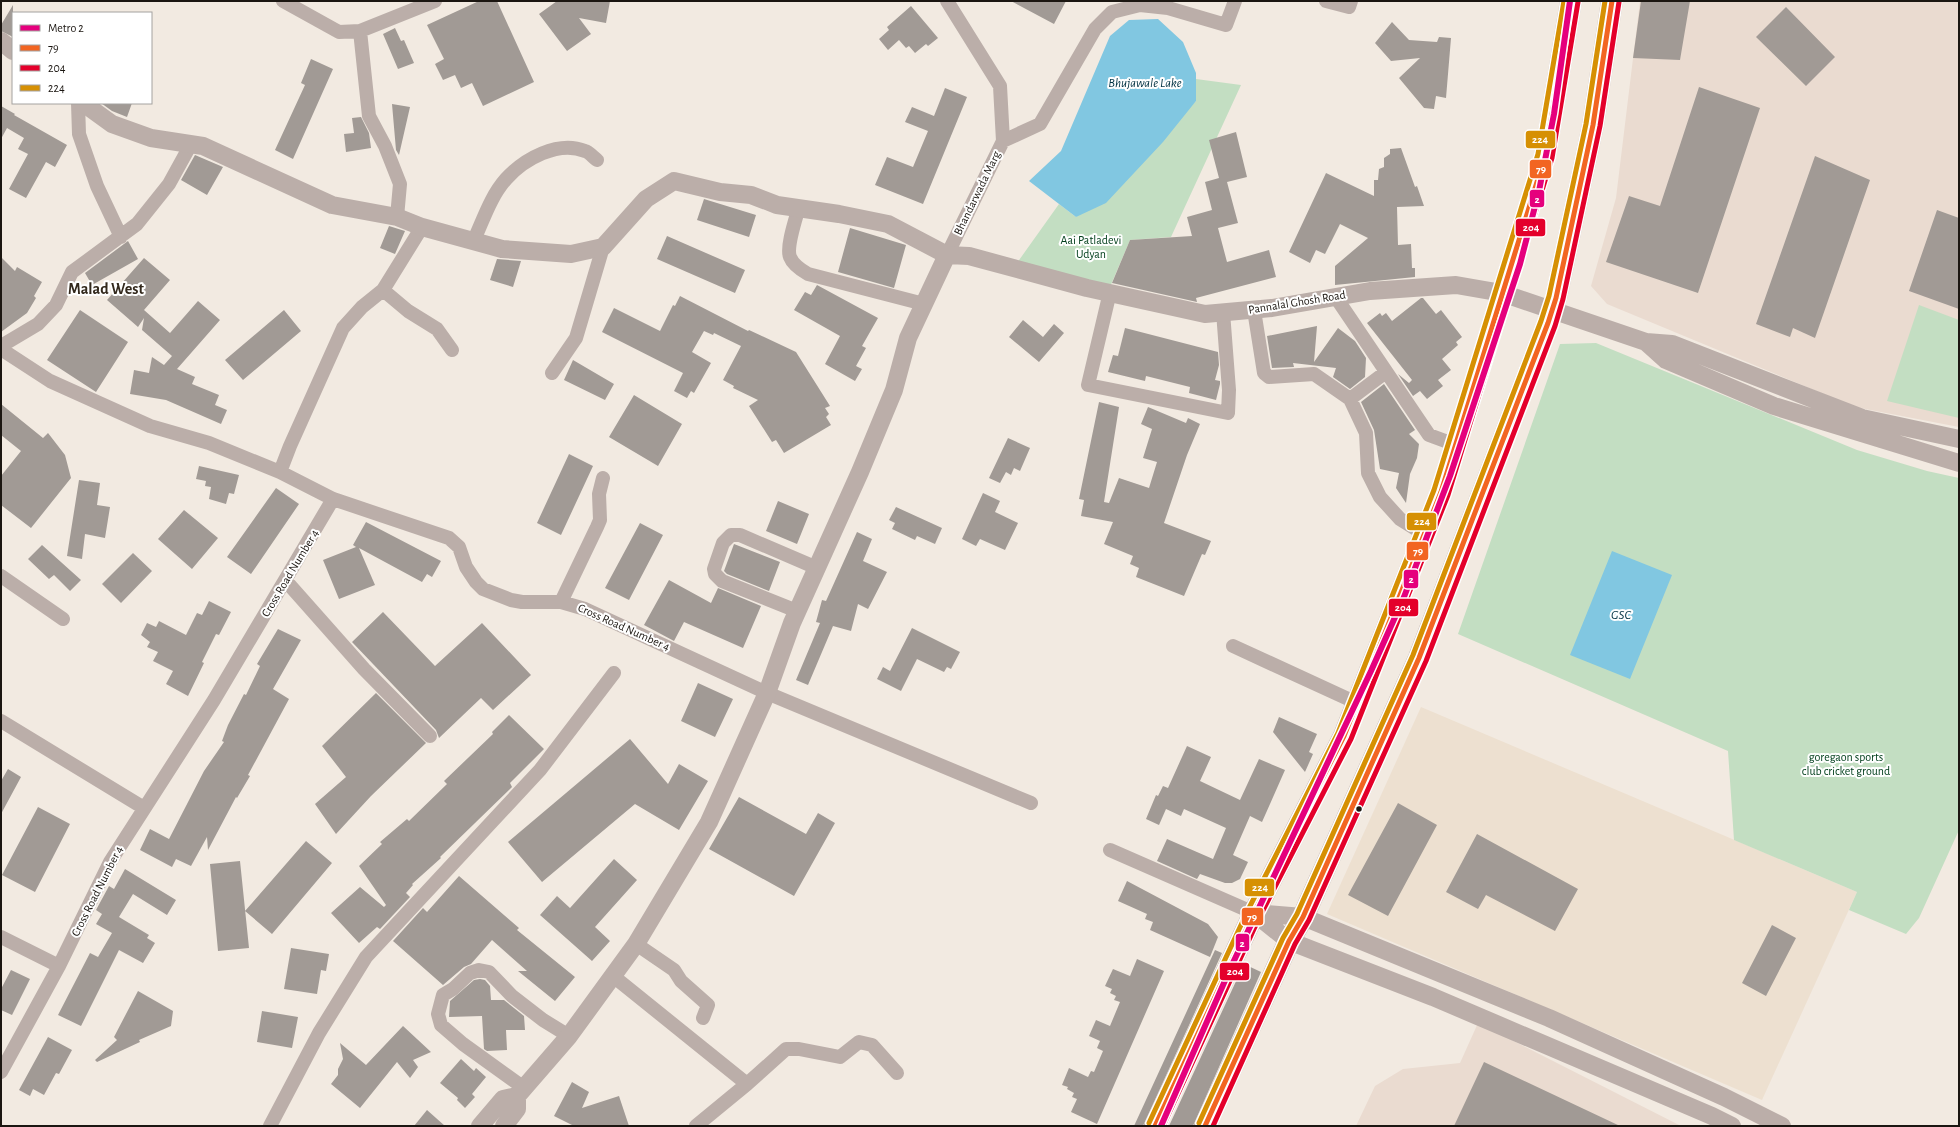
<svg xmlns="http://www.w3.org/2000/svg" width="1960" height="1127" font-family="'Alegreya Sans',sans-serif">
	<style>
		.commercial { fill: #eadbd0 }
		.built { fill: #ede0d0 }
		.green { fill: #c3dec2 }
		.water { fill: #81c7e1 }
		.building { fill: #a19a95 }
		.lines { fill: none; stroke-linecap: round; stroke-linejoin: round }
		.minor { stroke: #bbaea9; stroke-width: 14 }
		.tertiary { stroke: #bbaea9; stroke-width: 18 }
		.primary { stroke: #bcaea8; stroke-width: 22 }
		.bus-1-casing { stroke: #fff; stroke-width: 8 }
		.bus-2-casing { stroke: #fff; stroke-width: 8 }
		.bus-3-casing { stroke: #fff; stroke-width: 8 }
		.bus-1 { stroke: #f26522; stroke-width: 5 }
		.bus-2 { stroke: #e4002b; stroke-width: 5 }
		.bus-3 { stroke: #d69003; stroke-width: 5 }
		.metro-1-casing { stroke: #fff; stroke-width: 9 }
		.metro-1 { stroke: #e5007d; stroke-width: 6 }
		.bus-dot { fill: #1b1611; stroke: #fff; stroke-width: 1.5 }
		.labels { text-anchor: middle; dominant-baseline: central; stroke-width: 4; stroke-linejoin: round; paint-order: stroke }
		.street-label { font-size: 12px; fill: #1b1611; stroke: #fff }
		.park-label { font-size: 12px; fill: #03401d; stroke: #fff }
		.water-label { font-size: 13px; font-style: italic; fill: #003142; stroke: #fff }
		.district-label { font-size: 16px; font-weight: bold; fill: #33291d; stroke: #fff }
		.line-badge { stroke: #fff; stroke-width: 1.5 }
		.badge-label { font-size: 11px; text-anchor: middle; font-weight: bold; fill: #fff }
	</style>
	<rect width="100%" height="100%" fill="#f2eae1"/>
	<path class="commercial" d="M1640,1h319v426l-104,-20 -248,-103 -16,-18 25,-88z
		M1478,1023l203,103h-325l19,-40 28,-17 57,-6z"/>
	<path class="built" d="M1421,707l436,185 -95,208 -435,-186z"/>
	<path class="green" d="M1196,79l45,6 -70,152 -41,3 -20,47 -93,-24 42,-59 17,13 120,-116z
		M1919,305l40,15v98l-72,-17z
		M1596,343l261,107 70,21 32,7v352l-40,88 -13,16 -57,-24 8,-18 -123,-52 -6,-89 -270,-117 102,-290z"/>
	<path class="water" d="M1158,19l25,23 13,31v28l-33,41 -57,61 -30,14 -47,-36 32,-30 49,-115 19,-16z
		M1612,551l60,24 -42,104 -60,-24z"/>
	<path class="building" d="M479,1h18l37,81 -51,24 -11,-23 -11,5 -6,-13 -12,5 -8,-16 9,-5 -17,-34z
		M557,1h53l-4,22 -27,-5 12,16 -24,17 -28,-37z
		M1011,1h55l-12,23z
		M1641,1h49l-10,59 -47,-2z
		M13,5v32l-12,-6v-6z
		M911,6l27,32 -10,8 -2,-2 -11,9 -6,-7 -3,2 -7,-8 -11,10 -9,-11 10,-9 -2,-3z
		M1786,7l49,50 -29,29 -50,-49z
		M1392,22l17,18 28,2 2,-5 12,1 -5,60 -10,-2 -2,13 -10,-1 -25,-30 21,-20 -29,3 -16,-18z
		M395,28l6,13 3,-1 10,23 -16,6 -15,-35z
		M311,59l22,10 -40,90 -18,-9 30,-65 -4,-2z
		M1699,87l61,21 -62,185 -92,-31 23,-66 31,10z
		M945,88l22,9 -44,107 -48,-19 12,-28 26,10 15,-36 -23,-9 7,-15 22,9z
		M101,103h31l-5,14 -15,-6z
		M392,104l18,3 -11,48 -3,-5z
		M1,106l14,8 -1,1 53,30 -12,22 -9,-5 -20,36 -17,-9 19,-35 -10,-5 6,-11 -17,-10 -6,11z
		M361,117l8,16 2,15 -25,4 -2,-18 10,-1 -2,-15z
		M1236,132l11,45 -20,5 11,41 -20,5 9,34 42,-12 7,27 -80,21 1,4 -85,-19 18,-43 62,-4 -5,-19 25,-7 -7,-28 14,-4 -10,-38z
		M1401,148l14,39 2,-1 7,20 -27,1 1,38 13,-1 1,24h3v9l-80,8v-19l33,-28 -28,-14 -15,30 -9,-4 -6,13 -21,-11 37,-79 48,23v-16h4l1,-11 5,-2v-9l6,-4v-5z
		M195,155l28,12 -16,28 -26,-15z
		M1815,156l55,24 -55,158 -22,-10 -3,9 -34,-13z
		M704,199l52,16 -7,22 -52,-17z
		M1937,210l22,8v91l-50,-18z
		M389,226l16,5 -10,23 -15,-6z
		M850,228l56,17 -12,43 -56,-16z
		M667,236l78,34 -10,23 -78,-34z
		M128,241l10,18 -46,26 -7,-12z
		M1,257l14,14 2,-4 25,15 -8,14 2,2 -9,15 -26,19z
		M144,258l26,22 -26,30 26,23 28,-32 22,19 -43,49 18,8 -3,7 27,11 -4,10 12,5 -6,14 -55,-24 -36,-6 4,-24 15,3 3,-16 12,8 8,-9 -30,-26 2,-12 -6,9 -31,-27z
		M497,259l24,2 -8,26 -23,-7z
		M817,285l61,33 -16,28 4,2 -10,18 6,3 -7,12 -30,-17 15,-28 -46,-26 11,-18 6,3z
		M680,296l68,35 1,-1 47,22 34,54 -5,2 4,6 -3,3 5,8 -47,28 -8,-13 -4,2 -23,-36 9,-6 -25,-12 1,-2 -11,-6 18,-34 -27,-13 -1,2 -9,-4 -12,21 19,11 -17,30 -3,-2 -4,7 -13,-7 9,-18 -81,-41 12,-24 46,23 13,-26 2,1z
		M1421,298h2l13,16 5,-4 21,27 -6,5 2,3 -16,14 9,11 -13,10 5,6 -16,13 -7,-8 -7,5 -15,-22 11,9 3,-3 -45,-57 13,-10 2,3 4,-3 6,8z
		M80,310l48,32 -32,50 -49,-32z
		M284,310l17,21 -58,49 -18,-20z
		M1023,320l20,17 11,-13 10,9 -25,29 -30,-25z
		M1317,326l-3,36 24,-34 17,13 11,17 -1,19 -15,12 -17,-12 3,-9 -43,-5 1,4 -22,1 -5,-32z
		M1125,328l93,24 1,13 -4,15 5,1v3l-4,16 -27,-7 1,-6 -44,-11 -1,5 -37,-9 5,-17 5,1z
		M573,360l41,24 -9,16 -41,-20z
		M1384,384l31,46 -6,4 10,10 -2,14 -7,16 -4,29 -10,-15 3,-15 -19,-4 -6,-39 -13,-28z
		M634,395l48,29 -24,42 -49,-29z
		M1099,402l20,5 -15,95 5,1 10,-25 30,10 8,-26 -14,-4 9,-29 -11,-5 7,-17 38,16 2,-5 12,6 -13,31 -23,68 47,18 -6,14 -3,-1 -18,42 -48,-19 3,-9 -9,-4 3,-8 -29,-12 9,-22 -32,-6 3,-16 -5,-1z
		M1,404l42,34 5,-5 17,22 6,23 -40,50 -30,-23v-29l20,-25 -20,-16z
		M1008,438l22,10 -10,23 -6,-3 -3,7 -5,-3 -6,11 -11,-5z
		M569,454l24,12 -32,69 -24,-12z
		M199,466l40,9 -5,19 -5,-1 -3,11 -17,-5 2,-12 -6,-1 1,-5 -10,-2z
		M79,480l21,3 -3,22 13,2 -5,31 -20,-4 -3,25 -15,-3z
		M276,488l23,16 -48,70 -24,-17z
		M983,493l17,8 -5,11 23,11 -13,27 -25,-11 -4,7 -14,-7z
		M778,501l31,13 -12,30 -31,-13z
		M896,507l46,21 -7,16 -18,-8 -2,4 -23,-11 3,-6 -6,-3z
		M184,510l34,28 -26,31 -34,-30z
		M366,522l75,39 -9,16 -5,-3 -5,8 -63,-34 16,37 -36,14 -16,-39 33,-13 -3,-2z
		M640,523l23,12 -34,65 -24,-12z
		M857,532l15,7 -9,22 24,11 -19,37 -10,-5 -7,27 -18,-5 -25,59 -12,-5 24,-57 -4,-1 6,-22 4,1z
		M734,544l46,18 -11,29 -42,-17 -3,-3z
		M42,545l39,35 -11,11 -16,-16 -5,4 -21,-20z
		M133,553l19,18 -31,32 -19,-19z
		M669,580l42,23 7,-15 43,18 -18,42 -59,-26 -10,19 -30,-16z
		M209,601l22,11 -12,23 -3,-1 -14,28 2,1 -16,33 -22,-12 7,-13 -20,-10 5,-9 -11,-5 3,-5 -9,-7 6,-12 9,4 3,-6 27,14 11,-22 5,2z
		M383,612l52,54 47,-43 49,52 -38,35 -12,-12 -42,40 -3,-8 -84,-88z
		M912,628l48,24 -9,17 -4,-2 -3,5 -27,-13 -16,32 -24,-12 6,-12 7,4z
		M278,629l23,11 -28,49 16,10 -41,76 2,1 -13,22 -1,-1 -28,53 -1,-13 -16,29 -15,-7 -4,8 -32,-17 10,-21 19,10 35,-68 20,-29 -2,-1 6,-16 16,-31 2,1 14,-29 -3,-2z
		M698,683l35,16 -18,38 -34,-16z
		M376,693l50,50 -55,53 -35,38 -21,-30 31,-27 -24,-31z
		M509,715l35,34 -34,34 2,4 -72,70 1,1 -29,26 1,1 -7,8 4,4 -30,32 -3,-2 -18,16 -28,-30 29,-26 24,20 2,-2 -27,-39 23,-22 -2,-2 27,-23 2,2 38,-37 -3,-3 49,-47 -1,-2z
		M1279,717l38,17 -8,18 4,2 -8,18 -32,-40z
		M630,739l38,45 11,-20 29,17 -29,49 -44,-26 -93,78 -34,-40z
		M1187,746l24,11 -11,24 40,19 19,-41 26,11 -23,52 -12,-6 -17,39 15,7 -8,17 -8,4h-7l-25,-9 -3,5 -40,-18 10,-22 46,20 13,-31 -42,-19 -3,7 -15,-7 -7,16 -13,-6 10,-24 2,1 5,-10 5,2z
		M8,769l13,8 -20,37v-33z
		M739,797l67,37 12,-21 17,10 -41,73 -85,-47z
		M1398,803l39,22 -49,91 -40,-21z
		M38,807l32,17 -35,68 -33,-17z
		M1477,834l101,55 -23,42 -69,-36 -8,14 -32,-17z
		M306,841l26,22 -60,71 -27,-23z
		M614,859l23,21 -42,47 15,14 -18,20 -52,-46 17,-19 13,12z
		M240,861l9,87 -31,3 -8,-87z
		M125,869l51,31 -9,15 -34,-21 -14,23 30,18 -2,3 8,5 -12,20 -24,-13 -38,76 -23,-11 32,-62 8,4 14,-24 -16,-9 6,-10 -6,-4 13,-24 5,3z
		M459,876l60,52 -2,2 58,47 -20,24 -37,-30h9l-35,-31 -21,24 -7,3 -21,18 -50,-44 30,-33 4,4z
		M1127,881l81,43 10,13 -8,20 -60,-27 3,-8 -8,-3 2,-5 -29,-13z
		M1772,925l24,13 -30,58 -24,-13z
		M291,948l38,6 -3,17 -5,-1 -4,24 -33,-5z
		M1215,950l7,3 -79,173h-9z
		M1137,959l27,12 -67,153 -26,-12 6,-13 -5,-2 2,-4 -7,-4 1,-2 -6,-2 7,-17 19,9 3,-6 3,1 9,-21 -6,-3 3,-7 -11,-5 7,-16 14,6 10,-24 -6,-2 2,-4 -6,-3 2,-4 -7,-3 8,-17 17,7z
		M1244,964l17,8 -68,154h-24z
		M11,970l19,9 -18,36 -11,-5v-21z
		M480,979l5,1 5,6 1,14h13l20,16 1,14h-19l1,20 -20,1 -3,-2 -2,-33 -33,1 1,-16 24,-21z
		M138,991l35,20 -2,15 -32,14 1,2 -43,20 -2,-2 22,-20 -3,-3z
		M262,1011l36,6 -6,31 -35,-6z
		M403,1026l28,26 -18,8 5,7 -8,11 -13,-16 -37,46 -29,-24 7,-9v-6l5,-10 -3,-16 26,22z
		M48,1037l24,13 -13,24 -3,-1 -12,22 -11,-6 -3,7 -11,-6z
		M461,1059l13,12 2,-3 10,9 -14,17 3,3 -10,11 -8,-8 1,-2 -18,-15z
		M1484,1062l136,64h-166z
		M572,1082l17,10 -7,16 37,-12 10,30h-55l-20,-10z
		M427,1110l18,16h-31z"/>
	<g class="lines">
		<path class="minor" d="M283,1l56,31 21,-1 75,-30
			M1326,1l23,6 2,-6
			M360,31l9,85 16,30 15,38 -3,33
			M78,103l1,31 18,52 24,51
			M1003,141l37,-17 55,-95 17,-17 28,-7 28,3 58,17 9,-24
			M799,207c-3,11 -13,40 -9,50 3,8 11,13 18,17l116,30
			M473,242c10,-21 17,-45 33,-63 18,-20 52,-39 79,-28 4,1 8,6 12,9
			M947,255l56,-114 -3,-55 -53,-85
			M383,290l25,21 29,18 15,21
			M1110,292l-22,93 140,28 1,-23 -6,-78
			M1335,296l94,139 27,10
			M1254,310l10,63 5,4 45,-3 36,25
			M1,346l37,-22 18,-19 16,-33 65,-48 32,-40 22,-40
			M1,349l49,32 100,45 59,17 71,29 53,27 116,39 10,9 7,20 10,15 7,7 28,11 11,2h39l24,7 182,84 264,110
			M1386,372l-36,27 16,34 2,40 12,24 20,22 24,15
			M552,373l24,-35 27,-91
			M280,472l10,-26 53,-118 19,-21 21,-17 39,-63
			M1,576l62,43
			M286,581l78,88 66,67
			M561,602l36,-75 3,-7 -1,-26 4,-16
			M797,611l-75,-30 -7,-7 -1,-5 9,-26 8,-8h9l77,33
			M1233,646l124,57
			M1,721l143,87
			M1110,850l144,63
			M1,937l58,29
			M636,944l38,26 7,11 27,24 -5,13
			M613,976l134,108 -51,42
			M1,1072l58,-106 51,-104 104,-162 119,-201
			M747,1084l39,-35h13l41,8 19,-15 13,3 25,28
			M524,1088l-61,-44 -22,-19 -3,-11 5,-19 10,-6 17,-16 9,-3 10,2 23,24 31,24 26,16
			M270,1126l49,-93 47,-76 174,-187 74,-97"/>
		<path class="tertiary" d="M1,41l12,10
			M83,103l29,21 39,14 52,8 129,59 65,12 25,10 80,22 69,5 32,-7 43,-48 28,-18 46,11 31,3 26,10 62,9 49,10 59,31 22,1 118,32 118,26 67,-6 98,-17 86,-6 46,8 144,49 26,2 190,74 97,21
			M1646,342l20,18 108,46 185,57
			M1254,913l49,4 246,101 175,79 58,29
			M1254,913l35,28 144,56 279,119 20,10
			M480,1126l23,-27 14,-3 52,-60 67,-92 73,-122 58,-129 25,-70 68,-151 34,-82 14,-52 39,-83
			M504,1126l13,-17v-13"/>
		<path class="primary" d="M1155,1126l99,-213 90,-177 97,-244 104,-336 26,-155
			M1205,1126l84,-185 14,-24 116,-259 129,-335 8,-25 37,-173 19,-124"/>
		<g class="bus-1-casing">
			<path id="bus-1" d="M1155,1126l99,-213 90,-177 97,-244 104,-336 26,-155
				M1205,1126l84,-185 14,-24 116,-259 129,-335 8,-25 37,-173 19,-124"/>
		</g>
		<g class="bus-2-casing">
			<path id="bus-2" d="M1163,1126l97,-210 91,-177 97,-244 104,-337 26,-156
				M1213,1126l82,-182 14,-24 117,-259 129,-335 8,-27 37,-173 19,-124"/>
		</g>
		<g class="bus-3-casing">
			<path id="bus-3" d="M1149,1123l99,-213 90,-177 96,-243 104,-336 26,-153
				M1199,1123l84,-185 14,-24 116,-259 128,-334 8,-25 37,-172 19,-123"/>
		</g>
		<use href="#bus-1" class="bus-1"/>
		<use href="#bus-2" class="bus-2"/>
		<use href="#bus-3" class="bus-3"/>
		<g class="metro-1-casing">
			<path id="metro-1" d="M1161,1126l70,-159 140,-296 33,-74 46,-121 70,-212 19,-73 15,-77 16,-113"/>
		</g>
		<use href="#metro-1" class="metro-1"/>
	</g>
	<circle class="bus-dot" cx="1359" cy="809" r="3.5"/>
	<g class="labels">
		<g class="street-label">
			<text transform="translate(977 193) rotate(-64)">Bhandarwada Marg</text>
			<text transform="translate(1297 302) rotate(-9)">Pannalal Ghosh Road</text>
			<text transform="translate(290 573) rotate(-59)">Cross Road Number 4</text>
			<text transform="translate(624 627) rotate(24)">Cross Road Number 4</text>
			<text transform="translate(97 891) rotate(-63)">Cross Road Number 4</text>
		</g>
		<g class="park-label">
			<text x="1091" y="240">Aai Patladevi<tspan x="1091" dy="14">Udyan</tspan></text>
			<text x="1846" y="757">goregaon sports<tspan x="1846" dy="14">club cricket ground</tspan></text>
		</g>
		<g class="water-label">
			<text x="1145" y="83">Bhujawale Lake</text>
			<text x="1621" y="615">GSC</text>
		</g>
		<g class="district-label">
			<text x="106" y="289">Malad West</text>
		</g>
	</g>
	<g class="line-badge">
		<rect x="1525" y="130" width="31" height="19" rx="4" fill="#d69003"/>
		<rect x="1529" y="159" width="23" height="20" rx="4" fill="#f26522"/>
		<rect x="1529" y="189" width="16" height="19" rx="4" fill="#e5007d"/>
		<rect x="1515" y="218" width="31" height="19" rx="4" fill="#e4002b"/>
		<rect x="1406" y="512" width="31" height="19" rx="4" fill="#d69003"/>
		<rect x="1406" y="541" width="23" height="20" rx="4" fill="#f26522"/>
		<rect x="1403" y="569" width="16" height="20" rx="4" fill="#e5007d"/>
		<rect x="1388" y="598" width="31" height="19" rx="4" fill="#e4002b"/>
		<rect x="1244" y="878" width="31" height="19" rx="4" fill="#d69003"/>
		<rect x="1241" y="907" width="23" height="19" rx="4" fill="#f26522"/>
		<rect x="1235" y="933" width="15" height="19" rx="4" fill="#e5007d"/>
		<rect x="1219" y="962" width="31" height="19" rx="4" fill="#e4002b"/>
	</g>
	<g class="badge-label">
		<text x="1540" y="143">224</text>
		<text x="1541" y="173">79</text>
		<text x="1537" y="203">2</text>
		<text x="1531" y="231">204</text>
		<text x="1422" y="525">224</text>
		<text x="1418" y="555">79</text>
		<text x="1411" y="583">2</text>
		<text x="1403" y="611">204</text>
		<text x="1260" y="891">224</text>
		<text x="1252" y="921">79</text>
		<text x="1242" y="947">2</text>
		<text x="1235" y="975">204</text>
	</g>
	<rect width="1960" height="1127" fill="none" stroke="#1b1611" stroke-width="4"/>
	<rect x="12" y="12" width="140" height="92" fill="#ffffff" stroke="#a4a2a0"/>
	<rect x="20" y="25" width="20" height="6" fill="#e5007d" stroke="#a4a2a0"/>
	<text x="48" y="32" font-size="12" fill="#1b1611">Metro 2</text>
	<rect x="20" y="45" width="20" height="6" fill="#f26522" stroke="#a4a2a0"/>
	<text x="48" y="52" font-size="12" fill="#1b1611">79</text>
	<rect x="20" y="65" width="20" height="6" fill="#e4002b" stroke="#a4a2a0"/>
	<text x="48" y="72" font-size="12" fill="#1b1611">204</text>
	<rect x="20" y="85" width="20" height="6" fill="#d69003" stroke="#a4a2a0"/>
	<text x="48" y="92" font-size="12" fill="#1b1611">224</text>
</svg>
